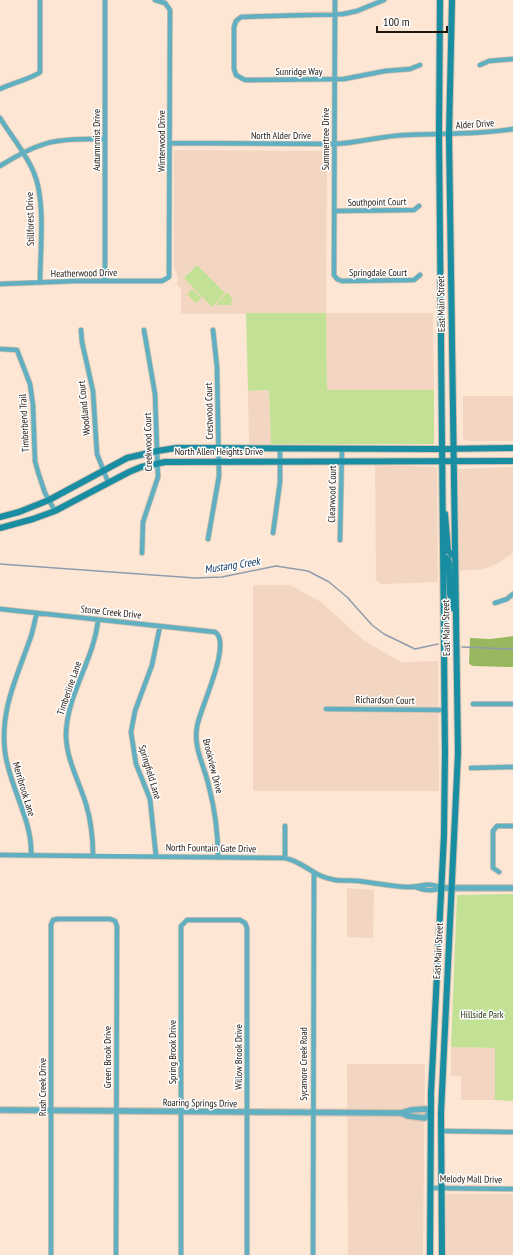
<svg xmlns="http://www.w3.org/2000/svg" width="513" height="1255" font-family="'PT Sans Narrow',sans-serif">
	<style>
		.built { fill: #f3d6c2 }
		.green { fill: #c3e195 }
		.forest { fill: #98b860 }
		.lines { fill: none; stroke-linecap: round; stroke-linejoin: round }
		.stream { stroke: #8e9cae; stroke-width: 1.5 }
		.minor-casing { stroke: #d6c1b0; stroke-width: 6 }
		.tertiary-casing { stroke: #d6c1b0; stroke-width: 8 }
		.secondary-casing { stroke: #d6c1b0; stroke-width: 8 }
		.minor { stroke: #60b0c1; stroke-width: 4.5 }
		.tertiary { stroke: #60b0c1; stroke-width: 5.5 }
		.secondary { stroke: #198ea2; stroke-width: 6 }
		.labels { text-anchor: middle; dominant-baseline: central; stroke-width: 3; stroke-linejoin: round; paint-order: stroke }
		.street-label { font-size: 10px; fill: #21160e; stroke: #fff }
		.park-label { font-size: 10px; fill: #25320d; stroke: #fff }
		.water-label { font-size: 11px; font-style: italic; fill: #103865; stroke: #fff }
	</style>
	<rect width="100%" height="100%" fill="#fee6d4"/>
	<path class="built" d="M174,150l153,1 -1,162h107l1,77h-107l-1,-77 -145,1v-26l-4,-3 1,-9 -4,-8z
		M269,390l2,54 -22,1 -1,-54z
		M463,396h50v45h-46l-4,-3z
		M375,465l62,2 1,115 -57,2 -5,-4z
		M513,467v86l-16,11 -14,5 -24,2 -1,-102z
		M253,585h37l31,17 42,38 38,22 37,-1 1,130h-186z
		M347,888l27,2 -1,48 -26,-1z
		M451,1047l44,1v52h-34v-24h-10z
		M347,1064h78l-2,191h-75z
		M446,1194h67v61h-67z"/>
	<path class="green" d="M197,265l28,28 -13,14 -28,-29z
		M192,289l10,9 -6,5 -9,-9z
		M227,293l2,1 4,7 -3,4h-12l-1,-2z
		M246,313h80l1,77h107v54h-163l-2,-54 -21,1z
		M513,894v207l-18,-1v-52l-44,-1 6,-152z"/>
	<path class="forest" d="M513,636v31l-40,-1 -4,-2 1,-26 20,1z"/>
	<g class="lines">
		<path class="stream" d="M0,564l195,14 27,-1 54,-11 32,5 21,11 18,15 25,28 12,9 31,15 23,-5
			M462,647l51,2"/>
		<g class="minor-casing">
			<path id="minor" d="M105,0v281
				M335,0l-1,275 3,4 5,2 72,-1 6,-5
				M384,0l-27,11 -14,3 -102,3 -5,4 -2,6v42l2,6 9,5 99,-1 41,-8 25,-2 10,-4
				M480,65l9,-4 24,-2
				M0,89c9,-5 36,-12 40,-17v-72
				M0,118c11,18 26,35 34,55 12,28 6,79 6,110
				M170,143l164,1c24,-1 47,-8 71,-9 36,-2 72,0 108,-6
				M0,166c42,-26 56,-28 105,-27
				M334,211l80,-1 5,-4
				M0,284l76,-3h86l7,-4 1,-267 -5,-7 -10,-3
				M81,330l1,12 11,49 4,63 11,28
				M0,349l17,1 13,34 3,21 2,56 3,11 7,21 10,18
				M273,533l7,-51v-34
				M208,539l11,-63 -2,-109 -4,-37
				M340,540l2,-91
				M142,553l1,-31 15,-45 -3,-83 -11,-64
				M495,603l12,-4 6,-5
				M0,609l215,23c18,11 -16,78 -18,95 -4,21 8,40 12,60 6,23 9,46 9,70
				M473,704h40
				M326,709l119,1
				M471,768l42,-1
				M285,826v32
				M0,855l285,3c19,4 29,19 50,22 8,1 16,0 24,1 16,2 31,5 46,6 13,1 24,-6 36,1
				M31,855c2,-34 -22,-69 -26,-103 -5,-41 11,-73 24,-110 4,-9 5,-20 8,-29
				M93,856c0,-18 -2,-35 -7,-52 -7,-23 -20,-45 -20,-70 1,-40 28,-74 32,-114
				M156,856l-6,-57 -14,-35 -5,-32 4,-21 17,-46 8,-39
				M499,872l-6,-4v-37l4,-5h16
				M415,887c9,3 17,5 26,1
				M441,1131l72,1
				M430,1188l83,1
				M51,1255v-330l2,-5 5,-1h52l5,2 2,5 -1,329
				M181,1255v-329l6,-6h53l5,3 2,5v327
				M313,1255l1,-382"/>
		</g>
		<g class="tertiary-casing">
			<path id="tertiary" d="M441,888h72
				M0,1110l401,3 7,3 17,2 6,-5 -5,-4 -15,1 -10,3"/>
		</g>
		<g class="secondary-casing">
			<path id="secondary" d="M445,514l3,37 7,6
				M0,517l19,-5 30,-12 78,-42 30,-7 19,-3h42l219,1 76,-1
				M0,528l33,-9 22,-8 74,-39 12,-5 24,-5 348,-1
				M443,556l5,3 1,4 1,31 4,15
				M430,1255l1,-162 13,-258 1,-82 -6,-618 1,-135
				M442,1255l-1,-142 17,-360 -9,-618 3,-135"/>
		</g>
		<use href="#minor" class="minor"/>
		<use href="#tertiary" class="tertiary"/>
		<use href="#secondary" class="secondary"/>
	</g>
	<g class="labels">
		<g class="street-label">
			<text x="299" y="71">Sunridge Way</text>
			<text transform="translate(475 124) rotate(-4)">Alder Drive</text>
			<text x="281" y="135">North Alder Drive</text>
			<text transform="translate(325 139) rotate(-90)">Summertree Drive</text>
			<text transform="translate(96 140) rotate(-90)">Autumnmist Drive</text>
			<text transform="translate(161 141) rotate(-90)">Winterwood Drive</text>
			<text transform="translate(377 202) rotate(-1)">Southpoint Court</text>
			<text transform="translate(30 219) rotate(-91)">Stillforest Drive</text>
			<text x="378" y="272">Springdale Court</text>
			<text transform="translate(84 273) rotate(-1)">Heatherwood Drive</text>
			<text transform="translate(441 304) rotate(-91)">East Main Street</text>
			<text transform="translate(84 408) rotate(-96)">Woodland Court</text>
			<text transform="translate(209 411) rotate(-91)">Crestwood Court</text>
			<text transform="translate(24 423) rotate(-93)">Timberbend Trail</text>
			<text transform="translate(148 442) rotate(-91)">Creekwood Court</text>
			<text x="219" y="451">North Allen Heights Drive</text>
			<text transform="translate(332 494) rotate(-89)">Clearwood Court</text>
			<text transform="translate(111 612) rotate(6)">Stone Creek Drive</text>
			<text transform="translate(446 628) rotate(-91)">East Main Street</text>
			<text transform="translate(69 688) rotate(-71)">Timberline Lane</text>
			<text transform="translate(385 700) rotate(1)">Richardson Court</text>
			<text transform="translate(213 766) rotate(76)">Brookview Drive</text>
			<text transform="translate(150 772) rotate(73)">Springfield Lane</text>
			<text transform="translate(24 789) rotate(73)">Merribrook Lane</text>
			<text transform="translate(211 848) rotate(1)">North Fountain Gate Drive</text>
			<text transform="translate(438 951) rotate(-87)">East Main Street</text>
			<text transform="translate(172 1052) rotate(-90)">Spring Brook Drive</text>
			<text transform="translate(107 1057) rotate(-90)">Green Brook Drive</text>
			<text transform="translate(238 1057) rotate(-90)">Willow Brook Drive</text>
			<text transform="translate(303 1064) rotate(-90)">Sycamore Creek Road</text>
			<text transform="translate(42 1087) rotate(-90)">Rush Creek Drive</text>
			<text transform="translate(200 1103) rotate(1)">Roaring Springs Drive</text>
			<text transform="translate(471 1179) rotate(1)">Melody Mall Drive</text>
		</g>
		<g class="park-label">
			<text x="482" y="1014">Hillside Park</text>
		</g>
		<g class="water-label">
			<text transform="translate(232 565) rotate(-9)">Mustang Creek</text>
		</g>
	</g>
	<path d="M377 26v6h70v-6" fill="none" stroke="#21160e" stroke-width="2"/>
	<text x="383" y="26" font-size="12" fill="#21160e" stroke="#ffffff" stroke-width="3" paint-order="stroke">100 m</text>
</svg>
